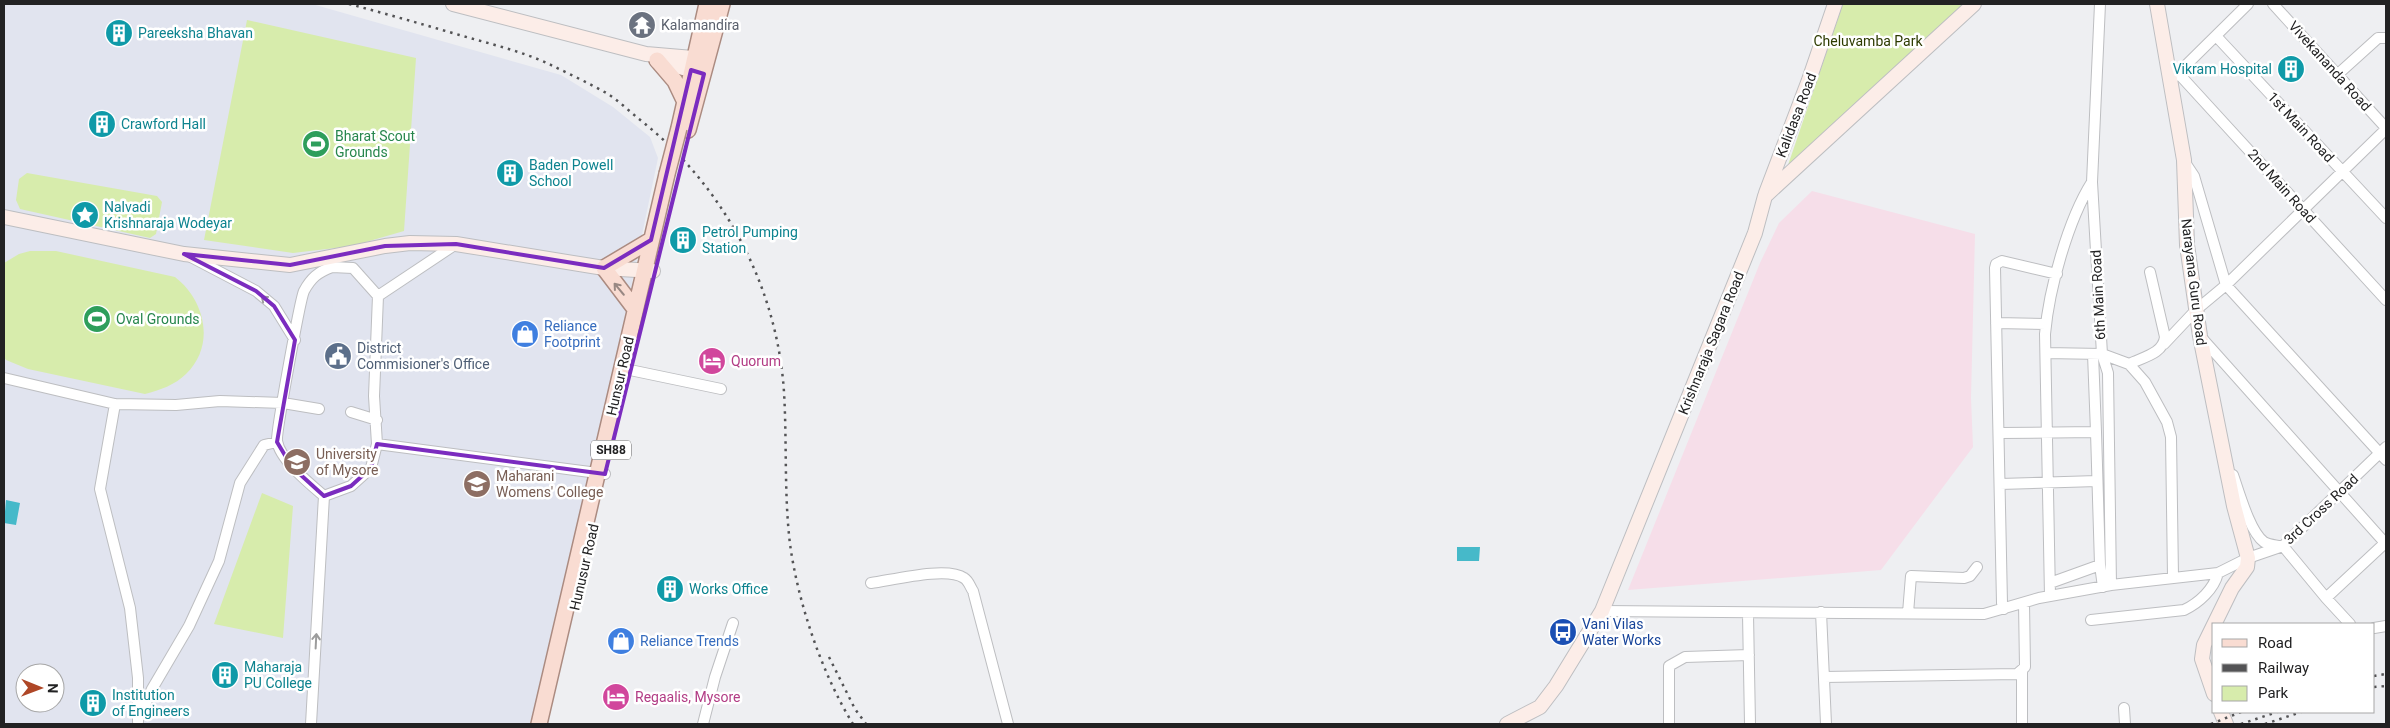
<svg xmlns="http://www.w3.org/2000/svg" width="2390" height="728" font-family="Roboto,sans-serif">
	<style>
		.industrial { fill: #f6dee9 }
		.built { fill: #e1e4ef; fill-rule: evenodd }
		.green { fill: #d7ecac }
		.water { fill: #46b9c9 }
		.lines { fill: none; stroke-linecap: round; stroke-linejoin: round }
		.street-casing { stroke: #bdbec1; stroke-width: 12 }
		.secondary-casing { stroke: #bdbec1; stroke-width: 16 }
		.primary-casing { stroke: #ab8b81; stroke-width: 18 }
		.street { stroke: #fff; stroke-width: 10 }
		.secondary { stroke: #fcede8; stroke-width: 14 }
		.primary { stroke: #f9dcd2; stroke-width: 15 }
		.rail { stroke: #535355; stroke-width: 2.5; stroke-dasharray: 2.5 5; stroke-linecap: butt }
		.primary-bridge-casing { stroke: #ab8b81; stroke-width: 18; stroke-linecap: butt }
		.primary-bridge { stroke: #f9dcd2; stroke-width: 15 }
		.oneway { stroke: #988883 }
		.oneway2 { stroke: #9c9c9c }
		.marked { fill: none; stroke: #7b2cbf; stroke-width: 4; stroke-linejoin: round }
		.labels { text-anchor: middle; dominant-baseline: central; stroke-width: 5; stroke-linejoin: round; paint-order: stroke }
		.shield { fill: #fff; stroke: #646465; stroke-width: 1 }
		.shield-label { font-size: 12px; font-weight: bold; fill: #222223 }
		.worship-label { font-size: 14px; fill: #5b616d; stroke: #fff; text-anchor: start }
		.culture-label { font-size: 14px; fill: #0d838f; stroke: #fff; text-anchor: start }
		.park-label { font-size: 14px; fill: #2d3b00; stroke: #fff }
		.street-label { font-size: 14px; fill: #222223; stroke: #fff }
		.leisure-label { font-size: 14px; fill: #27864d; stroke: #fff; text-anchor: start }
		.shop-label { font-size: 14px; fill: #366cbe; stroke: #fff; text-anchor: start }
		.service-label { font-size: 14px; fill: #4e5e75; stroke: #fff; text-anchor: start }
		.hotel-label { font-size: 14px; fill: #b23c85; stroke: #fff; text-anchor: start }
		.education-label { font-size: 14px; fill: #785e54; stroke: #fff; text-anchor: start }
		.transit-label { font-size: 14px; fill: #164399; stroke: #fff; text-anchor: start }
	</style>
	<rect width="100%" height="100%" fill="#eeeff2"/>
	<path class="industrial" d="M1812,191l163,43 -4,164 2,49 -92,123 -253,20 132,-327 19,-40z"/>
	<path class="built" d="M4,4h308l249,71 52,32 37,30 8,21 -26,125 5,1 -105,440h-528zM25,673h30v30h-30z"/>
	<path class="green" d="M1843,4h120l-176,164z
		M247,20l169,38 -12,173 -52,15 -59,7 -89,-13z
		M27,173l130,23 5,6 -6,32 -6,4 -130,-29 -4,-9 3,-21z
		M30,251h26l119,26c30,23 41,68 11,97 -11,11 -26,16 -41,20l-117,-25 -22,-9 -2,-3v-94l15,-9z
		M262,493l31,13 -10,132 -69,-14z"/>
	<path class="water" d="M6,500l14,3 -4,22 -12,-2z
		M1457,547h23l-1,14h-22z"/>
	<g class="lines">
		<g class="street-casing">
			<path id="street" d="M2100,4l-8,178 10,172 6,19 3,212
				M2273,4l113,124
				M2216,36l170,182
				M2178,73l208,227
				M2337,75l41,-37h8
				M2174,77l74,-73
				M2184,161l10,15 32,109 160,175
				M191,257l65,34 18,15 21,34
				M332,267l21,1 25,28 -4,100 3,48 -6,24 -20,18 -27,10c-14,-12 -44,-36 -47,-55 -1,-9 23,-141 27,-150 7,-13 14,-19 28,-24z
				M378,296l78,-52
				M1996,323l50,1
				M2200,336l186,208
				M2164,344l32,-34 30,-25 160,-156
				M2046,353l56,1 27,10 16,18 22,40 4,15 2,140
				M2093,354l3,78
				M2129,364c14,-7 34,-10 36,-27l-15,-65
				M630,370l91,19
				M4,378l111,26 61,1 44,-4 63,2 36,6
				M115,404l-15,85 30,119 8,70v44
				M351,412l26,8
				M1999,433l97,-1 4,133 -50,18
				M377,444l228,30
				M2233,475c6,17 17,57 31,67 5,3 11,3 16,4
				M2000,484l97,-3
				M2283,546l43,52 24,26
				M2100,565l3,22
				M871,583c22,-3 76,-17 93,-5 5,3 6,9 9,13l35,133
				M2050,596l-5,-262c4,-45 23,-114 47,-152
				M2326,598l59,-55
				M2004,609l-2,-6 -7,-335 1,-4 6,-3 55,13
				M1602,611l382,3 55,-16 72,-13 107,-12 30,-15 35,-12 103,-99
				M1821,612l5,112
				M1908,613l3,-37 53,2 6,-2 7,-9
				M1748,614l2,110
				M2091,620l93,-10c15,-7 30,-21 34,-37
				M2374,628l12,-2
				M1824,677l193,-3 8,-7 -1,-64
				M2124,708l1,16
				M140,716l12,-27 37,-63 30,-65 21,-78 24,-38 13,-3
				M311,724l13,-228
				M703,724l12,-47 18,-54
				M1669,724v-58l16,-9 64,-2
				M2022,724v-52"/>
		</g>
		<g class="secondary-casing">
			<path id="secondary" d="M453,4l193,50 47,4 12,3
				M2157,4l27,156 3,85 13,91 34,170 14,52 -1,9 -15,21 -28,57 -2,14 12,35
				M657,61l45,12
				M1766,193l43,-113 26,-76
				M4,217l180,37 106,11 95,-19 25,-3 46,1 148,24 49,3
				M2221,712l5,12
				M1507,724l33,-17 16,-21 46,-75 153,-378 10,-37 209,-192"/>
		</g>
		<g class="primary-casing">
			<path id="primary" d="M657,60l18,21 10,21
				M679,128l28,-124
				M688,130l34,-126
				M635,309l-31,-41 47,-28
				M539,724l128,-550"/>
		</g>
		<use href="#street" class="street"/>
		<use href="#secondary" class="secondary"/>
		<use href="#primary" class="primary"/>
		<path class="rail" d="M349,4c38,10 76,21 114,32 28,8 57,15 84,27 20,10 42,20 61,31 11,7 21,17 31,25 84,66 138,166 145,273 3,51 0,102 6,152 8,59 32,130 63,180
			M829,657l26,52 11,15
			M2374,676l12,-2
			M2374,687l12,-1
			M2211,724l30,-12
			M2241,724l36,-12
			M2265,724l36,-12"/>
		<g class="primary-bridge-casing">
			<path id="primary-bridge" d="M667,174l12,-46"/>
		</g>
		<use href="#primary-bridge" class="primary-bridge"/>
	</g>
	<defs><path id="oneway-shaft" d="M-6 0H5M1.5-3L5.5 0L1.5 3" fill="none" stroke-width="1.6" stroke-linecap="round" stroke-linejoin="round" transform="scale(1.25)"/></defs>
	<use class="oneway" href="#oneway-shaft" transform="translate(619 289) rotate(-130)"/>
	<g class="oneway2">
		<use href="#oneway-shaft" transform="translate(267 301) rotate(-139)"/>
		<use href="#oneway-shaft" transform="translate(316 641) rotate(-87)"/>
	</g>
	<path class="marked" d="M691,70l13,4 -99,400 -228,-30 -6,24 -20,18 -27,10 -32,-29 -15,-25 18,-102 -21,-34 -18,-15 -72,-37 106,11 95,-19 71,-2 148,24 47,-28z"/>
	<defs>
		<g id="temple-disc" transform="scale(1.4375)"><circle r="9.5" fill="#6b7280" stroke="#fff"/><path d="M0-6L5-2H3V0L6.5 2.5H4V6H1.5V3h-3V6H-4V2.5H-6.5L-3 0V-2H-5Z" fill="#fff"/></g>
		<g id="building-disc" transform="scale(1.4375)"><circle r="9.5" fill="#0f9aa8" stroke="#fff"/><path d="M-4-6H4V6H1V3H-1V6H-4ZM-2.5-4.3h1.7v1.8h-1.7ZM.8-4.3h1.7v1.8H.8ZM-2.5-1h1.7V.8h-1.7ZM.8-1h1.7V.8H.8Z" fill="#fff"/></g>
		<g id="stadium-disc" transform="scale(1.4375)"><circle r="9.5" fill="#2e9e5b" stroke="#fff"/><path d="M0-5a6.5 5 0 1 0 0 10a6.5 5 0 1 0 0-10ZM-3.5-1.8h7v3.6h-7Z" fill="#fff"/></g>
		<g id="sight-disc" transform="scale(1.4375)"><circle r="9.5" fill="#0f9aa8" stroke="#fff"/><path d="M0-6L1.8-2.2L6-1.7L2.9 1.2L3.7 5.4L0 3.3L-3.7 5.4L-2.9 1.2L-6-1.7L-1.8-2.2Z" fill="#fff"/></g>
		<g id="shop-disc" transform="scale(1.4375)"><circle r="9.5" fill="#3f7fe0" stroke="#fff"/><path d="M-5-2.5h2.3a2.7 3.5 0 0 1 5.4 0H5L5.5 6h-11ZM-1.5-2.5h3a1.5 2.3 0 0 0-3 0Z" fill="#fff"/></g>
		<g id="civic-disc" transform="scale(1.4375)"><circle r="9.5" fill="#5c6f8a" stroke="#fff"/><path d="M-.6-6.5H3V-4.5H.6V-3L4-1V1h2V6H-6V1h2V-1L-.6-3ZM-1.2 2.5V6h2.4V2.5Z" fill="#fff"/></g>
		<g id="hotel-disc" transform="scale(1.4375)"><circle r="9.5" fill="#d1479c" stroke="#fff"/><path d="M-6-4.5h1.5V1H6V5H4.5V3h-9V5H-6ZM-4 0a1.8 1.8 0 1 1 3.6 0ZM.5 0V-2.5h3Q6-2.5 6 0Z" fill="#fff"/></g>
		<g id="university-disc" transform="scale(1.4375)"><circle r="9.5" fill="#8d6e63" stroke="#fff"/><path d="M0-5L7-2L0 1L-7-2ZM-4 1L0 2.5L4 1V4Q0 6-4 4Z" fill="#fff"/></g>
		<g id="bus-disc" transform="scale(1.4375)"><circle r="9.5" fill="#1a4fb4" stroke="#fff"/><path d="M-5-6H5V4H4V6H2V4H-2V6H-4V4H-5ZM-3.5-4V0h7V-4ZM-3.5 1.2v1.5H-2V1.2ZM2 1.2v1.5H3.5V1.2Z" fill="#fff"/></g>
	</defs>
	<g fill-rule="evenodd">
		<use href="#temple-disc" x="642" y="25"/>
		<use href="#building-disc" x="119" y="33"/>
		<use href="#building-disc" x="2291" y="69"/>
		<use href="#building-disc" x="102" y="124"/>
		<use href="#stadium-disc" x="316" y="144"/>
		<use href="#building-disc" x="510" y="173"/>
		<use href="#sight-disc" x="85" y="215"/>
		<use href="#building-disc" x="683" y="240"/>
		<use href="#stadium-disc" x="97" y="319"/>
		<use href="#shop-disc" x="525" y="334"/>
		<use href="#civic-disc" x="338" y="356"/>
		<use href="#hotel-disc" x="712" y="361"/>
		<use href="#university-disc" x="297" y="462"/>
		<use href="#university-disc" x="477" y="484"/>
		<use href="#building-disc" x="670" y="589"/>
		<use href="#bus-disc" x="1563" y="632"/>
		<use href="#shop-disc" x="621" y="641"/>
		<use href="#building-disc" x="225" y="675"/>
		<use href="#hotel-disc" x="616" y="697"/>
		<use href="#building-disc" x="93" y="703"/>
	</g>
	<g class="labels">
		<rect class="shield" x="591" y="440.5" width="40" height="19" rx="4"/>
		<g class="shield-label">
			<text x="611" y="450">SH88</text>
		</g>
		<g class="worship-label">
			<text x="661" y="25">Kalamandira</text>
		</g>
		<g class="culture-label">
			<text x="138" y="33">Pareeksha Bhavan</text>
			<text x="2272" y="69" text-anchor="end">Vikram Hospital</text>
			<text x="121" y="124">Crawford Hall</text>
			<text x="529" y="165">Baden Powell<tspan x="529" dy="16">School</tspan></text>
			<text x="104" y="207">Nalvadi<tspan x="104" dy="16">Krishnaraja Wodeyar</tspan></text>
			<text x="702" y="232">Petrol Pumping<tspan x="702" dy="16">Station</tspan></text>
			<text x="689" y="589">Works Office</text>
			<text x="244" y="667">Maharaja<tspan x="244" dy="16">PU College</tspan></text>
			<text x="112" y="695">Institution<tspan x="112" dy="16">of Engineers</tspan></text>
		</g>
		<g class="park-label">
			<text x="1868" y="41">Cheluvamba Park</text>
		</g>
		<g class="street-label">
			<text transform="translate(2330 66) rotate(48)">Vivekananda Road</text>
			<text transform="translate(1796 115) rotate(-69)">Kalidasa Road</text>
			<text transform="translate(2301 127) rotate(47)">1st Main Road</text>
			<text transform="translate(2282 186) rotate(48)">2nd Main Road</text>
			<text transform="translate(2194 282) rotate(83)">Narayana Guru Road</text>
			<text transform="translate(2098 295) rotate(-93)">6th Main Road</text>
			<text transform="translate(1711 343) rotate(-68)">Krishnaraja Sagara Road</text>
			<text transform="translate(620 376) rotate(-77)">Hunsur Road</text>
			<text transform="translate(2321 509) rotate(-43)">3rd Cross Road</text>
			<text transform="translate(584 567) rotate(-77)">Hunusur Road</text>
		</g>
		<g class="leisure-label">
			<text x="335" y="136">Bharat Scout<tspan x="335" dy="16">Grounds</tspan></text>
			<text x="116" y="319">Oval Grounds</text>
		</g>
		<g class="shop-label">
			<text x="544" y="326">Reliance<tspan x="544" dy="16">Footprint</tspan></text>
			<text x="640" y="641">Reliance Trends</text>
		</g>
		<g class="service-label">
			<text x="357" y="348">District<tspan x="357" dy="16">Commisioner's Office</tspan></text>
		</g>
		<g class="hotel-label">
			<text x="731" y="361">Quorum</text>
			<text x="635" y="697">Regaalis, Mysore</text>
		</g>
		<g class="education-label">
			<text x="316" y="454">University<tspan x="316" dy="16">of Mysore</tspan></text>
			<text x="496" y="476">Maharani<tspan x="496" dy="16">Womens' College</tspan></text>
		</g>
		<g class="transit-label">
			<text x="1582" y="624">Vani Vilas<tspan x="1582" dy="16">Water Works</tspan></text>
		</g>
	</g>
	<rect width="2390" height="728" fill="none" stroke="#222223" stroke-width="10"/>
	<rect x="2212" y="623" width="162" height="90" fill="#ffffff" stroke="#a7a7a7"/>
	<rect x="2222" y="639" width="25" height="8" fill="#f9dcd2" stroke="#a7a7a7"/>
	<text x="2258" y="648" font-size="15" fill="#222223">Road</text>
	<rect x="2222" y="664" width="25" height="8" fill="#535355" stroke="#a7a7a7"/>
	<text x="2258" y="673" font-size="15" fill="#222223">Railway</text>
	<rect x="2222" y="686" width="25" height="15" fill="#d7ecac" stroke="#a7a7a7"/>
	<text x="2258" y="698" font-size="15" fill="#222223">Park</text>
	<g transform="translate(40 688) rotate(91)"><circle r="24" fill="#ffffff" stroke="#a7a7a7"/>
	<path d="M0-4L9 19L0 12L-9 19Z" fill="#af4727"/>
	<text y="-8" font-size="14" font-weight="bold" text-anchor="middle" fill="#222223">N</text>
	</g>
</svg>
